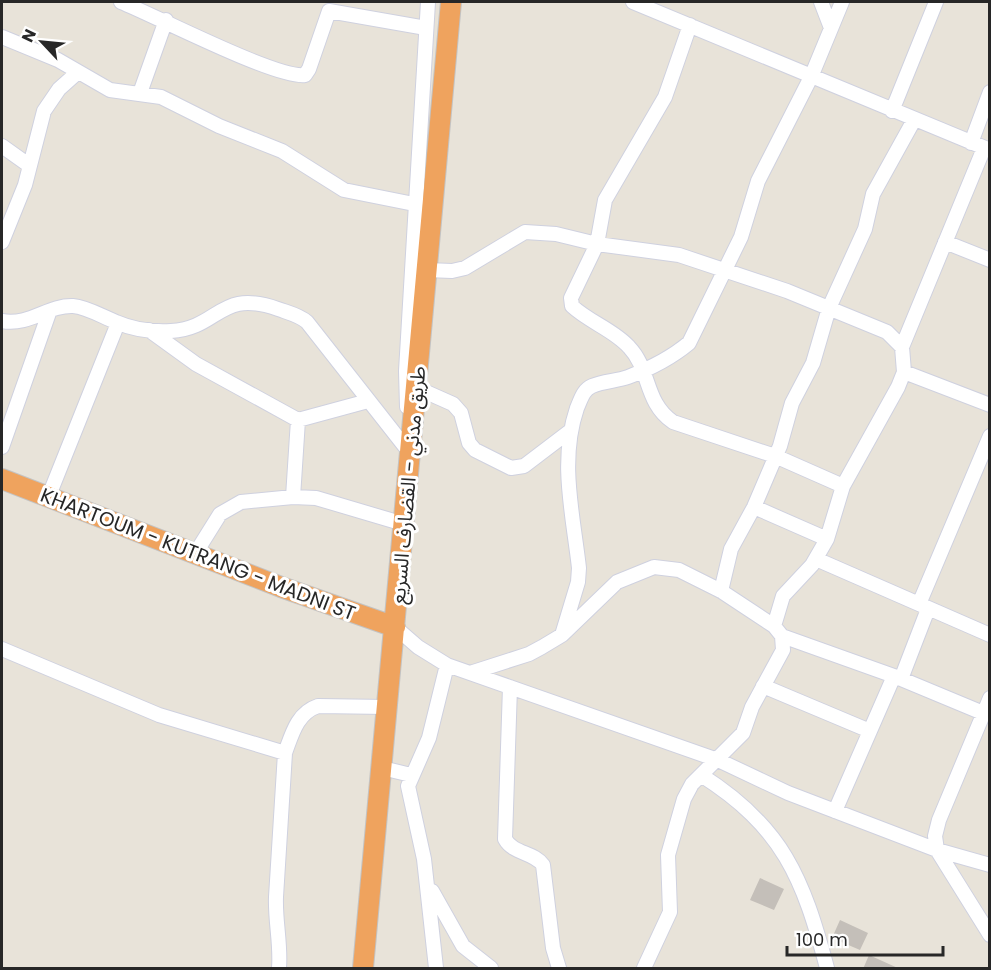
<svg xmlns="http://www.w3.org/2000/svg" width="991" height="970" font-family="Poppins,'Noto Sans Arabic',sans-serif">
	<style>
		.building { fill: #c4bfb9 }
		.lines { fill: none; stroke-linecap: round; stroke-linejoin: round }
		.minor-casing { stroke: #cfd1df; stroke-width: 16 }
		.highway-casing { stroke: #c3c3c3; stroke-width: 22 }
		.minor { stroke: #fff; stroke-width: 14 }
		.highway { stroke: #efa35e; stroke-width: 20 }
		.labels { text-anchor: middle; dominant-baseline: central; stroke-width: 6; stroke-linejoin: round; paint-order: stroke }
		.street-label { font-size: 20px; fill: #272727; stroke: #fff }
	</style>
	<rect width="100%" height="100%" fill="#e8e3d9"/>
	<path class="building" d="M760,878l24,11 -10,21 -24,-10z
		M840,920l28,13 -8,17 -28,-12z
		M869,955l31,14h-37z"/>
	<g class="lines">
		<g class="minor-casing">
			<path id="minor" d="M121,2c35,14 156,77 184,73l4,-6 20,-58 97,17
				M633,2l357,148
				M821,2l10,26
				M690,25l-25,72 -60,103 -8,44 -26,54 1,8c17,16 42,24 57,41 22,23 15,55 44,75l102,34 68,30
				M2,37l56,23 52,30 51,7 58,29 63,25 62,39 70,14
				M140,93l26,-73
				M892,111l44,-109
				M971,143l19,-51
				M2,146l28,20
				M2,242l23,-57 19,-74 15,-22 19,-17
				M945,242l45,18
				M427,270l25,1 13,-3 60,-36 31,2 41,10 82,11 108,36 100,41 15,15
				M2,321c28,5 46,-16 71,-15 14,1 30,11 43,16 16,7 37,10 55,9 49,-3 48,-43 107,-22 11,4 21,6 29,13l103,131
				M149,330l47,34 102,56 70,-19
				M904,372l86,33
				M417,388l36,16 8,9 8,30 6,7 36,18 13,-2 46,-35
				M407,407l-1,-36 22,-369
				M2,447l47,-134
				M293,497l5,-77
				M48,498l70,-175
				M754,507l73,32
				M195,554l25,-40 21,-12 52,-5 23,1 88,26
				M816,559l174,76
				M721,591l10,-42 23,-42 26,-61 12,-43 21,-40 16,-55 36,-79 8,-35 41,-74
				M919,604l71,-168
				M774,626l9,-30 29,-31 15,-26 16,-53 55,-99 6,-15 -2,-25 82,-199
				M395,627l23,20 29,18 271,95 70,33 149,57 53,15
				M562,635l16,-53 1,-14c-6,-54 -20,-107 -2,-160 4,-9 6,-18 15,-22 11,-5 25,-5 36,-9 21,-8 43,-19 61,-34l52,-106 17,-56 53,-104 31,-75
				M782,636l112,40 89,37
				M2,649l157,66 126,38
				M470,673l59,-19 13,-7 20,-12 55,-53 37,-15 25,3 42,21 53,35 8,10 1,14 -31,57 -9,26 -51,51 -8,15 -16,56 2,57 -26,56
				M901,679l27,-70
				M763,686l107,45
				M510,687l-5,152c8,15 29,13 38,26l10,83 6,20
				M990,698l-51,122 -4,16 2,14 53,85
				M382,768l29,7
				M701,775c82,52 102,103 126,193
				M835,811l59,-135
				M432,891l31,55 28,22
				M279,968c2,-24 -4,-47 -3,-71l9,-144c7,-19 12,-40 33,-47l69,1
				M436,968l-12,-109 -16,-73 21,-48 18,-73"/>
		</g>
		<g class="highway-casing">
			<path id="highway" d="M2,479l279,108 114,40
				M363,968l88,-966"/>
		</g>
		<use href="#minor" class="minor"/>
		<use href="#highway" class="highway"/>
	</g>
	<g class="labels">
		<g class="street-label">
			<text transform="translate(408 485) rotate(-85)">طريق مدني - القضارف السريع</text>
			<text transform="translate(198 554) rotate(21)">KHARTOUM - KUTRANG - MADNI ST</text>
		</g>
	</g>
	<rect width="991" height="970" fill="none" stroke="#272727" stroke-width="6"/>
	<g transform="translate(42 42) rotate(296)" stroke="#ffffff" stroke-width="4.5" paint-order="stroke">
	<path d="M0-4.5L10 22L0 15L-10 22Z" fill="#272727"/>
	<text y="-9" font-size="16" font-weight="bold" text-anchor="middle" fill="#272727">N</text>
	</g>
	<path d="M787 946v9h156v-9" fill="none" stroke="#272727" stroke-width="3"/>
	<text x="796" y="946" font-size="18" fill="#272727" stroke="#ffffff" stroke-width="4.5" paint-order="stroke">100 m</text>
</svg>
